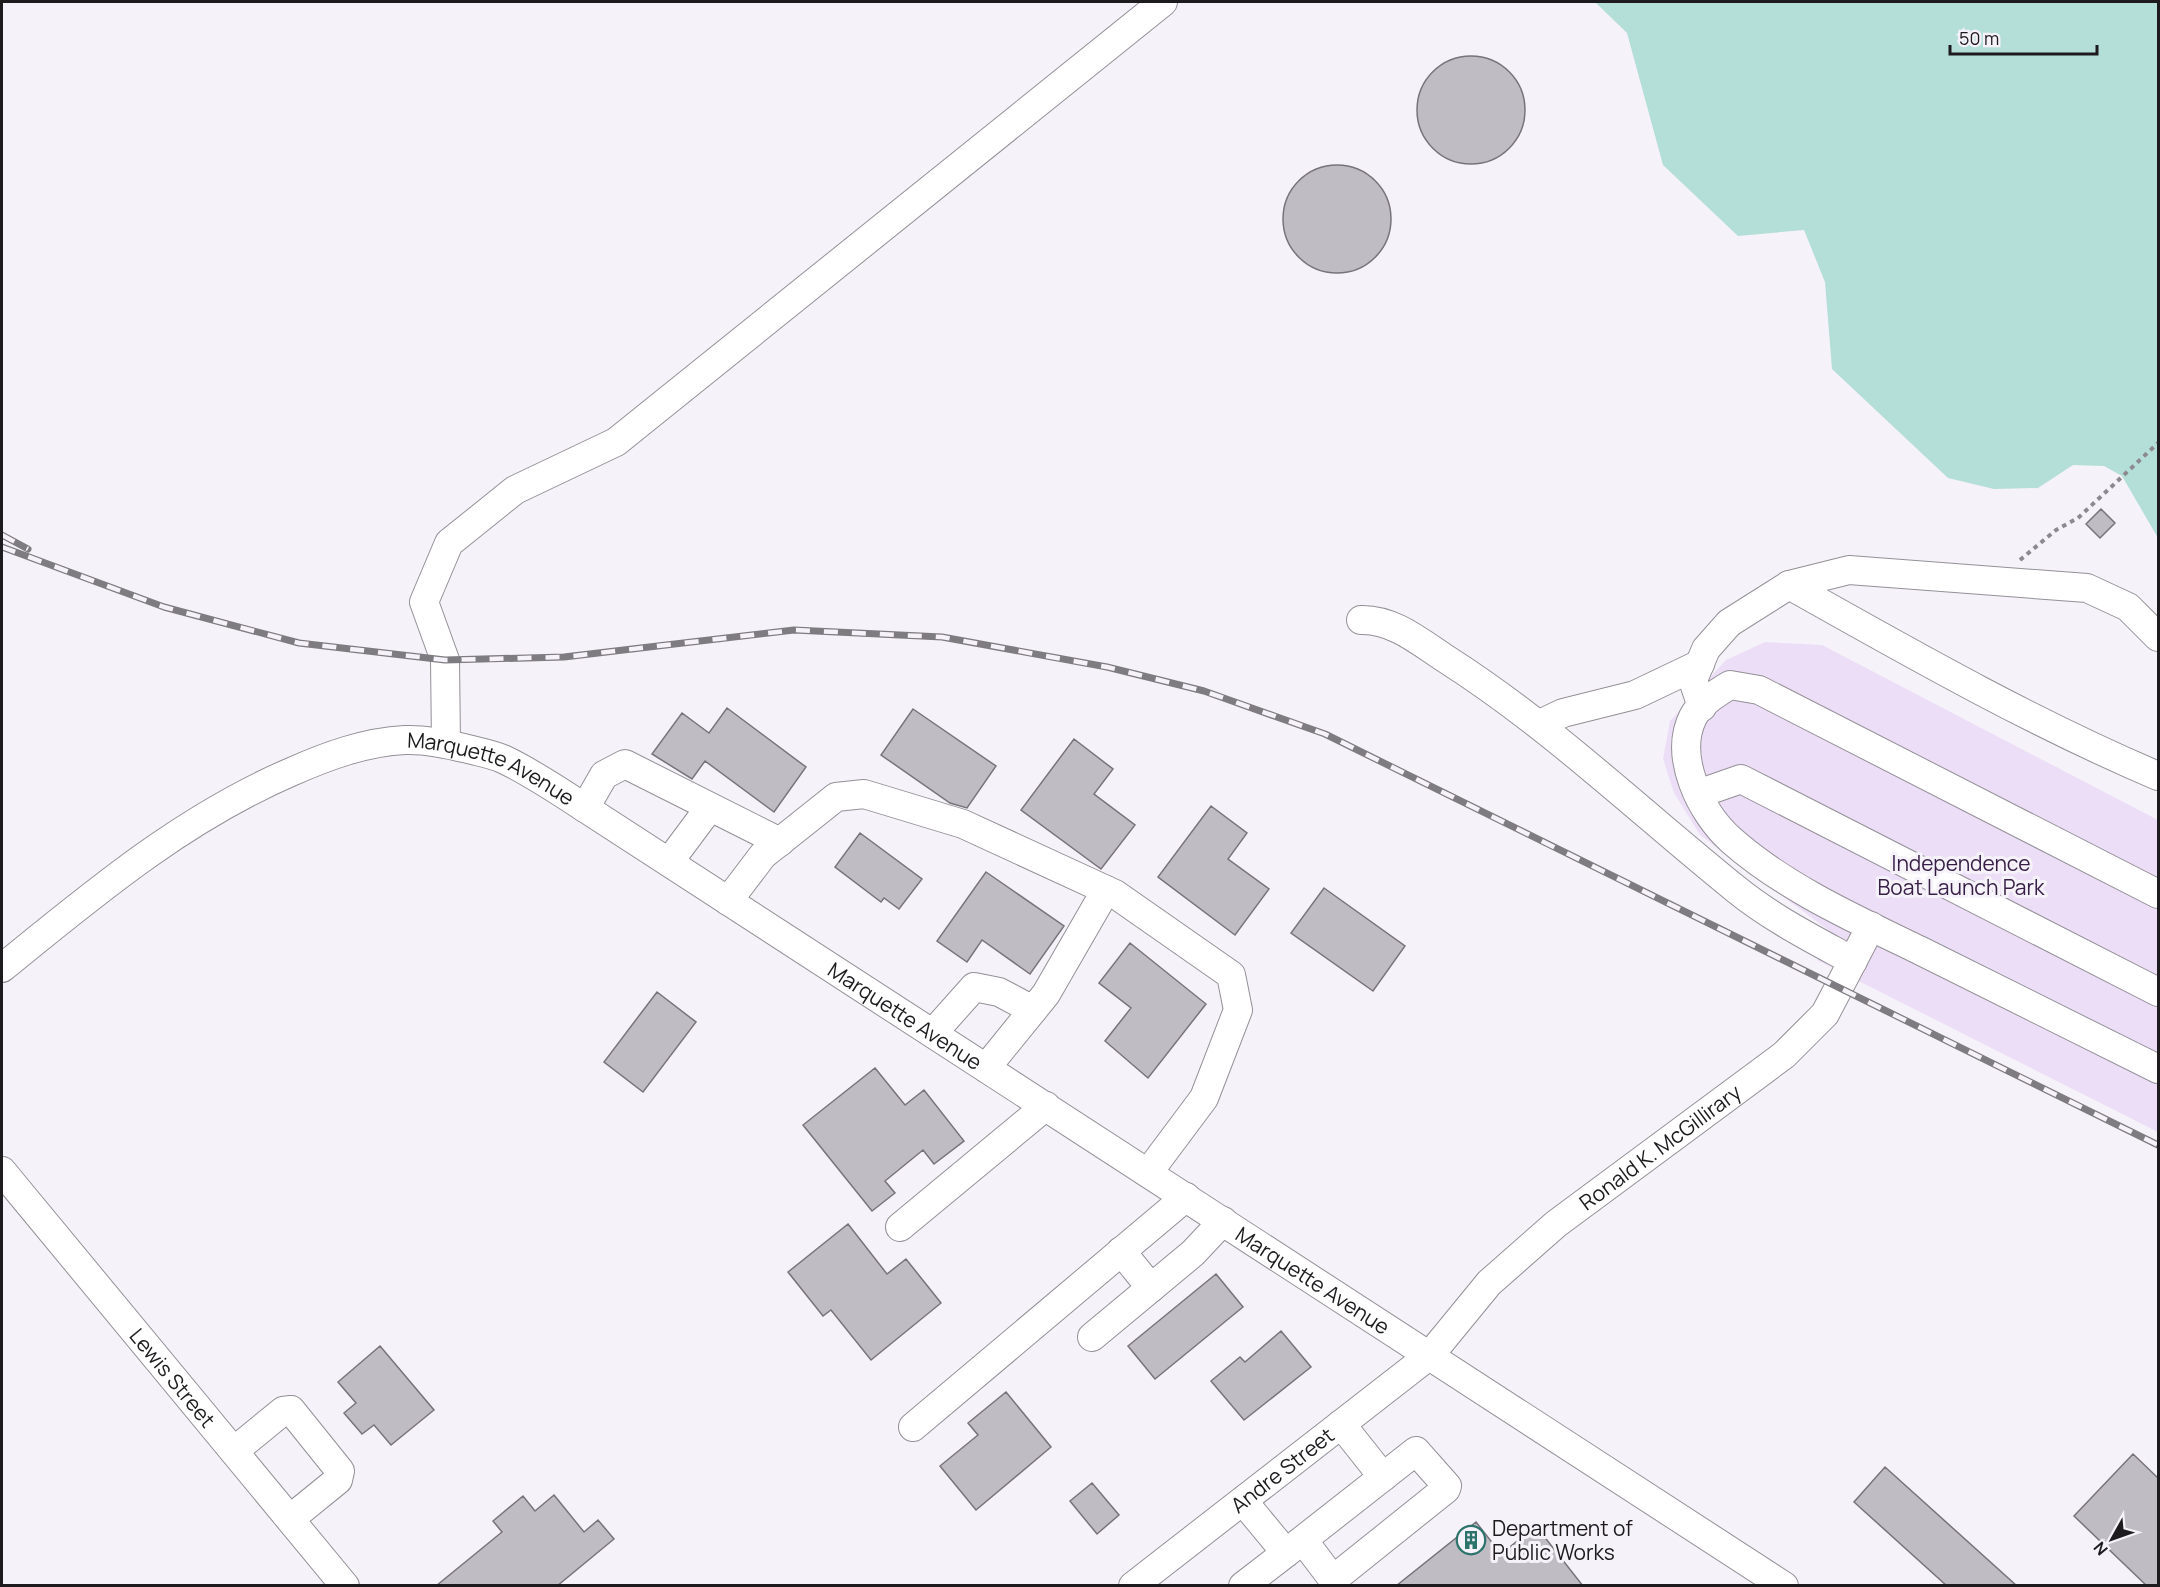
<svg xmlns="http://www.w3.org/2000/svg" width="2160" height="1587" font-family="Manrope,sans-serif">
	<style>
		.green { fill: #ecdef7 }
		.water { fill: #b4ded8 }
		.building { fill: #c0bcc4; stroke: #78747b; stroke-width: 1.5 }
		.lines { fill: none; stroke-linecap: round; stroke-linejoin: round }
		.minor-casing { stroke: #949097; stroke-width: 30 }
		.path { stroke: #8d8a8f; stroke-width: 4; stroke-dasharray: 4.5 4.5; stroke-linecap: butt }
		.minor { stroke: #fff; stroke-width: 28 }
		.rail-casing { stroke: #7f7c81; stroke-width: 7 }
		.rail { stroke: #f6f2f9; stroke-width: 4.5; stroke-dasharray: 14; stroke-linecap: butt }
		.labels { text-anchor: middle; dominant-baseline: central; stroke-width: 6; stroke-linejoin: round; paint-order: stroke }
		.street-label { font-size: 21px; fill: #1d1b1e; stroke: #f6f2f9 }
		.park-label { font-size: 21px; fill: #361e46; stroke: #f6f2f9 }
		.poi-label { font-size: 21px; fill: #1d1b1e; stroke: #f6f2f9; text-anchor: start }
	</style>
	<rect width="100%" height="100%" fill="#f6f2f9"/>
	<path class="green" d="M1765,642l57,3 336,175v312l-341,-172 14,-28 -131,-97 -26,-42 -11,-34 7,-38 56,-61z"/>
	<path class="water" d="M1595,2h563v536l-36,-62 -18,-10 -31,-1 -35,23 -44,1 -46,-11 -116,-109 -7,-87 -21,-52 -66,6 -75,-71 -36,-132z"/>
	<path class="building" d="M1417 110a54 54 0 1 1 108 0a54 54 0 1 1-108 0Z
		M1283 219a54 54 0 1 1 108 0a54 54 0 1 1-108 0Z
		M2101,509l14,14 -15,15 -14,-14z
		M727,708l79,59 -32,45 -69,-51 -13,18 -40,-25 30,-41 27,20z
		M913,709l83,57 -29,42 -17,-5 -69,-48z
		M1074,739l39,30 -19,25 41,31 -34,44 -80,-59z
		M1211,806l36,27 -19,26 41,30 -34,46 -77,-58z
		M860,833l62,46 -23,30 -15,-11 -3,4 -46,-35z
		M986,872l78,54 -34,48 -48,-34 -15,22 -30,-21z
		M1324,888l81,58 -32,45 -82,-58z
		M1130,943l76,61 -58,74 -43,-37 26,-33 -32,-25z
		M657,992l39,30 -53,70 -39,-30z
		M875,1068l30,37 19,-15 40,51 -30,23 -11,-14 -38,31 10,12 -23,18 -69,-86z
		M848,1224l39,50 19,-15 35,44 -70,57 -40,-50 -8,6 -35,-44z
		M1216,1274l27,33 -88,72 -27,-33z
		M1281,1331l30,36 -67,53 -33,-39 29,-24 5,5z
		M380,1346l54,64 -43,35 -17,-20 -12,9 -18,-21 12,-10 -18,-21z
		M1006,1392l45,55 -75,63 -36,-44 38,-31 -10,-12z
		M2133,1454l25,24v108h-11l-73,-70z
		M1885,1467l132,119h-70l-93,-84z
		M1092,1483l27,32 -22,19 -27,-33z
		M554,1495l30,37 14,-12 16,19 -57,47h-121l66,-54 -9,-11 30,-25 12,15z
		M1476,1522l25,32 35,-28 47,60h-187z"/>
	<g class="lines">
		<g class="minor-casing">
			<g id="minor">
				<path d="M1789,585c121,68 242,137 369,191"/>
				<path d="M1361,620c32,-1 59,22 85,39 105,67 194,153 291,231 36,29 76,49 116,71"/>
				<path d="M1702,707l-9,-27 13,-31 23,-26 60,-38 60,-15 238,18 41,19 30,30"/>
				<path d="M1540,724l23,-11 72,-18 65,-31"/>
				<path d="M446,744l-1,-84 -21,-58 25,-59 66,-53 101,-48 547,-440"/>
				<path d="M1698,794l43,-15 417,213"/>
				<path d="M585,808l19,-33 21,-11 155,78"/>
				<path d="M669,862l41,-55"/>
				<path d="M2158,894l-399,-204 -29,-5c-13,8 -30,18 -37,32 -20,40 8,96 38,123 53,47 124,79 188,110 80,40 160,80 239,119"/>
				<path d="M728,901l35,-46 73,-58 28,-3 99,30 152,70 116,81 7,35 -34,88 -56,75"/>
				<path id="s1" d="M2,968c91,-74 180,-149 289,-196 36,-16 74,-30 114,-32 21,-1 43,4 63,9 11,3 24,5 35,10 28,13 56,32 82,49l1199,778"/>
				<path d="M933,1033l41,-46 25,5 34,18"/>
				<path d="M986,1068l60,-74 60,-104"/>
				<path id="s2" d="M2,1171l343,415"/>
				<path d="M900,1227l146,-121"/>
				<path d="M1121,1251l30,37"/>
				<path d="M1092,1337l101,-84 30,-32"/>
				<path d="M1341,1424l42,53"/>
				<path d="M913,1427l273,-230"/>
				<path d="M234,1451l49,-40 8,-1 49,61 -2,9 -48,39"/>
				<path d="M1286,1553l130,-102 31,35 -1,3 -111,89 -4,-1 -28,-37"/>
				<path id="s3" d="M1133,1586l297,-231 59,-72 67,-59 228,-169 41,-41 46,-88"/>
				<path d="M1243,1586l43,-33 -43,-52"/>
			</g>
		</g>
		<path class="path" d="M2020,560l36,-30 22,-12 80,-75"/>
		<use href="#minor" class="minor"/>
		<g class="rail-casing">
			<path id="rail" d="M2,535l26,14
				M2,547l162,60 135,36 146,17 119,-3 230,-27 148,7 165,30 97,24 121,43 833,411"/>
		</g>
		<use href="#rail" class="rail"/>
	</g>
	<defs>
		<g id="building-ring" transform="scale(1.5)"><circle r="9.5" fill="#f6f2f9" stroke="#2b736b" stroke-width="1.5"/><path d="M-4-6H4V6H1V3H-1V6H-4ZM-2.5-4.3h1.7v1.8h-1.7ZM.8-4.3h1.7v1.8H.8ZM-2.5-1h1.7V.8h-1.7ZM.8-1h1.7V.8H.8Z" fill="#2b736b"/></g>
	</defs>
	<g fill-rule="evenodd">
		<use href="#building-ring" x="1471" y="1540"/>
	</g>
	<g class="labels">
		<g class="street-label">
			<text stroke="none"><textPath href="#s1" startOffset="561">Marquette Avenue</textPath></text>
			<text stroke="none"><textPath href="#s1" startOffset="1047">Marquette Avenue</textPath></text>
			<text stroke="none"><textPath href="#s3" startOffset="688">Ronald K. McGillirary</textPath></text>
			<text stroke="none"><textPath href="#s1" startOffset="1533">Marquette Avenue</textPath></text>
			<text stroke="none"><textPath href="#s2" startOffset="268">Lewis Street</textPath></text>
			<text stroke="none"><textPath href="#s3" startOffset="189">Andre Street</textPath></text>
		</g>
		<g class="park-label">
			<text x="1961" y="863">Independence<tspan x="1961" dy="24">Boat Launch Park</tspan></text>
		</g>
		<g class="poi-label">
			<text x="1492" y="1528">Department of<tspan x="1492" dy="24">Public Works</tspan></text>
		</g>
	</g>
	<rect width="2160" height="1587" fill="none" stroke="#1d1b1e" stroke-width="6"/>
	<g transform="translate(2112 1539) rotate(230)" stroke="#f6f2f9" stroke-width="4.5" paint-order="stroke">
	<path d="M0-4.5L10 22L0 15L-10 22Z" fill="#1d1b1e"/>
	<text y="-9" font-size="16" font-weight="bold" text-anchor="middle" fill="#1d1b1e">N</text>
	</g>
	<path d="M1950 45v9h147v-9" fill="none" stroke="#1d1b1e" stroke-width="3"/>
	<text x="1959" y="45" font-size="18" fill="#1d1b1e" stroke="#f6f2f9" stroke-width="4.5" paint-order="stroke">50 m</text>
</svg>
